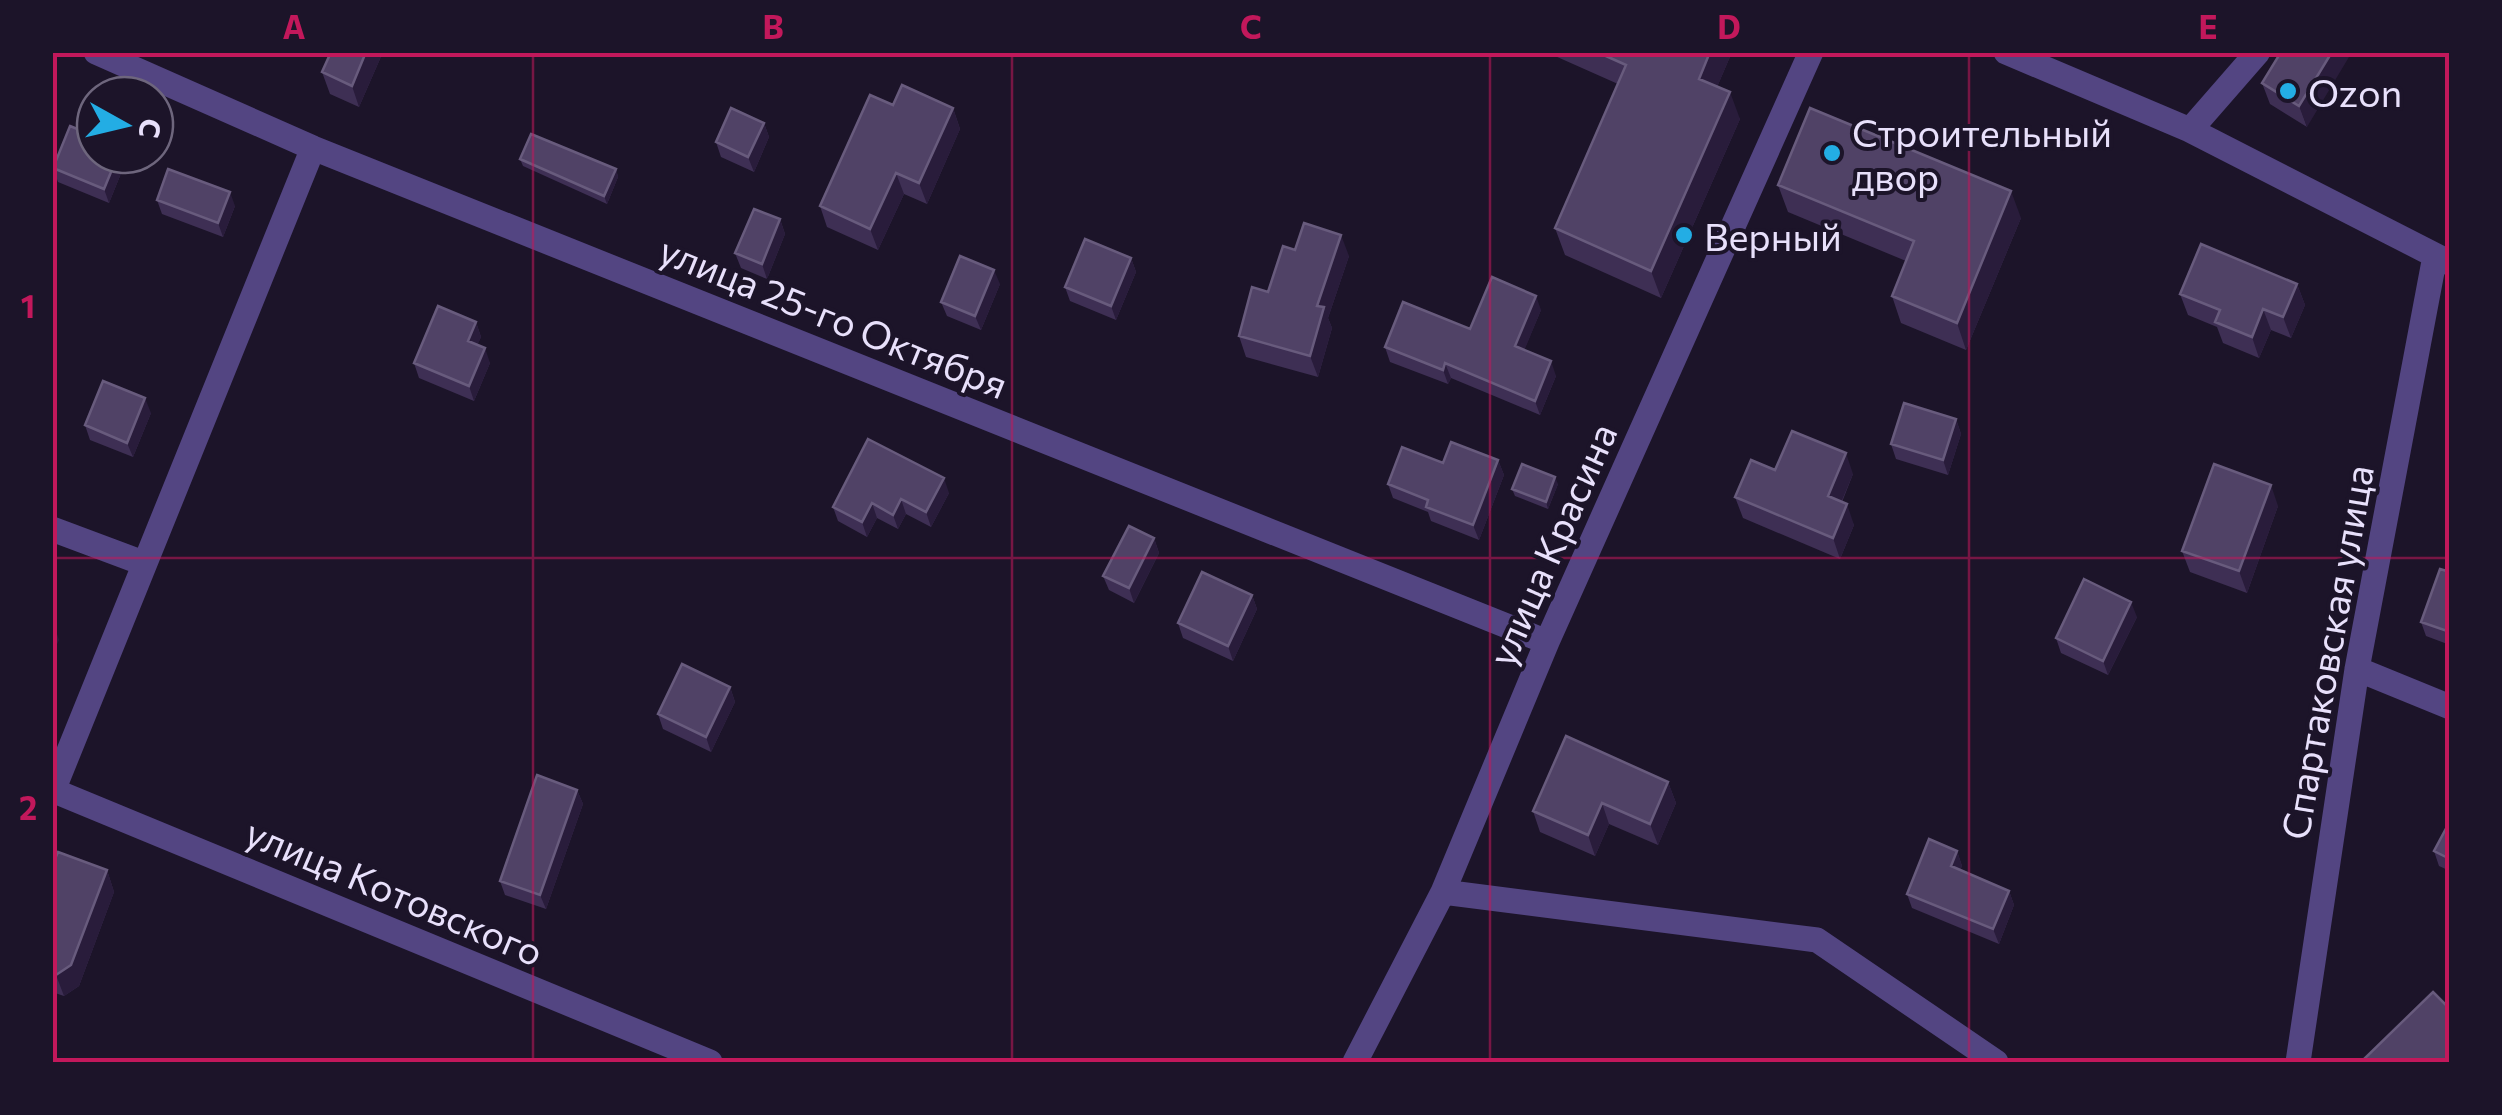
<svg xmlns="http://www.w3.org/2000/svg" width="2502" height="1115" font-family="Commissioner,sans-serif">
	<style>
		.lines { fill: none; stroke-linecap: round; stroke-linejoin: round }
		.minor { stroke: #534582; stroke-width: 25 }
		.wall { fill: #3e2f54 }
		.shaded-wall { fill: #291c3b }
		.building { fill: #504266; stroke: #685b7d; stroke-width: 2.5 }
		.grid { fill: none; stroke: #c2185b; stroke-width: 2.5; stroke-opacity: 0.55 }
		.poi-dot { fill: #23ade4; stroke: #1c1429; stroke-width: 4 }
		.labels { text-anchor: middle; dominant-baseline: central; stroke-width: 8; stroke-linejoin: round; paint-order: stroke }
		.poi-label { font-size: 38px; fill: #e8e0fb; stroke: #1c1429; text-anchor: start }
		.street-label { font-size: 38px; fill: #e8e0fb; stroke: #1c1429 }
		.neatline { fill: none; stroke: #c2185b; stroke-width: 4 }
		.grid-label { font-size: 32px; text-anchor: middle; font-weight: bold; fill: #c2185b }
	</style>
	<rect width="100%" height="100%" fill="#1c1429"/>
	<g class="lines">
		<path class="minor" d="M96,52l217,96 1234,494
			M2006,52l184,78 260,133
			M2190,130l68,-78
			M52,529l91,34
			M2357,669l93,38
			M52,790l658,272
			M52,793l261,-645
			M1443,892l374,48 179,122
			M1355,1062l88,-170 104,-250 264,-590
			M2298,1062l59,-393 78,-413"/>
	</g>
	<path class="wall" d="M383,52l-24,55 -29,-13 -8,-22z
		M1546,52h186l-15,35 23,32 -79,179 -96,-43 -10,-27 63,-144z
		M2281,52l26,75 -37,-23 -8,-21z
		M893,105l60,3 7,21 -33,75 -23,-10 -26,56 -51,-23 -7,-21z
		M764,123l5,14 -15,35 -33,-15 -5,-15z
		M95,155h29l2,6 -17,42 -51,-21 -5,-14z
		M520,159l96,10 2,8 -11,27 -84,-38z
		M1778,185l243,33 -55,132 -65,-27 -9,-27 14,-35 -118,-49z
		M157,200l78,6 -12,31 -61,-23z
		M780,219l5,15 -18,45 -26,-11 -6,-15z
		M1295,250l54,6 -21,62 4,10 -14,49 -72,-20 -7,-21z
		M1131,258l5,14 -20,48 -46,-19 -5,-14z
		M1000,284l-19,46 -34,-14 -6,-14z
		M2297,284l8,21 -14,33 -20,-8 -12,28 -36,-15 -6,-16 -29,-12 -8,-21z
		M1541,310l-17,40 32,26 -16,39 -89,-37 -3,6 -58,-22 -5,-15 85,-18z
		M476,322l5,15 -4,8 13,18 -16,38 -55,-23 -5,-15z
		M151,413l-18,44 -43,-17 -5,-15z
		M1956,419l5,15 -13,41 -52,-16 -5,-15z
		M1498,460l6,15 -25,65 -48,-19 -3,-9 -35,-14 -5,-14 55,-21z
		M1775,470l78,4 -11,28 12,23 -14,34 -97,-41 -8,-21z
		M1558,484l-10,25 -33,-13 -3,-7z
		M949,493l-18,34 -25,-13 -8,15 -21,-11 -10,19 -29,-16 -5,-14z
		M2278,506l-31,87 -57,-21 -8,-21z
		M1154,538l5,15 -25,50 -25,-13 -6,-14z
		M2450,572v73l-24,-9 -5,-14z
		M1252,595l5,14 -24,52 -50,-23 -5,-15z
		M2137,617l-29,58 -47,-22 -5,-15z
		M730,687l5,15 -24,50 -48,-23 -5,-15z
		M1668,782l8,21 -18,42 -49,-21 -14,32 -55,-24 -7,-21z
		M577,790l6,14 -37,105 -41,-14 -5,-14z
		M2450,821v50l-11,-5 -5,-15z
		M1957,851l5,15 -2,4 49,21 5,14 -15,39 -87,-36 -5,-14z
		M52,866l55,4 7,22 -35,94 -15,10 -12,-4z"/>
	<path class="shaded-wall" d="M366,52h17l-24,55 -7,-21z
		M1710,52h22l-23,54 -10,-27z
		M2332,52h20l-45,75 -8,-21z
		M1730,92l10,27 -79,179 -10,-27z
		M953,108l7,21 -33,75 -8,-21z
		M764,123l5,14 -15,35 -6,-15z
		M118,155h6l2,6 -17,42 -5,-14z
		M616,169l2,8 -11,27 -3,-8z
		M896,173l8,21 -26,56 -8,-21z
		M2011,191l10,27 -55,132 -9,-27z
		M230,192l5,14 -12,31 -5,-14z
		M780,219l5,15 -18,45 -5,-15z
		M1341,235l8,21 -21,62 4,10 -14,49 -8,-21 7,-50z
		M1131,258l5,14 -20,48 -5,-14z
		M994,270l6,14 -19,46 -6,-14z
		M2297,284l8,21 -14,33 -8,-21z
		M1536,296l5,14 -21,51 -5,-15z
		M2263,309l8,21 -12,28 -7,-21z
		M476,322l5,15 -8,18 -5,-14z
		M485,348l5,15 -16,38 -5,-15z
		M1551,361l5,15 -16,39 -5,-14z
		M1445,363l6,15 -3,6 -5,-14z
		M145,398l6,15 -18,44 -6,-14z
		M1956,419l5,15 -13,41 -5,-15z
		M1846,453l7,21 -18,43 -7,-21z
		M1498,460l6,15 -25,65 -6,-15z
		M1555,477l3,7 -10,25 -2,-7z
		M944,478l5,15 -18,34 -5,-15z
		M2271,485l7,21 -31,87 -8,-22z
		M901,499l5,15 -8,15 -5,-14z
		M872,503l5,15 -10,19 -5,-15z
		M1847,504l7,21 -14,34 -7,-21z
		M1154,538l5,15 -25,50 -5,-15z
		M1252,595l5,14 -24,52 -5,-15z
		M2131,602l6,15 -29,58 -5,-14z
		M54,625l5,15 -7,15v-27z
		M730,687l5,15 -24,50 -5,-15z
		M1668,782l8,21 -18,42 -8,-21z
		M577,790l6,14 -37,105 -6,-14z
		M1602,803l7,21 -14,32 -7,-21z
		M1957,851l5,15 -6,15 -5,-15z
		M107,870l7,22 -35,94 -15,10 -8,-21z
		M2009,891l5,14 -15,39 -6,-15z"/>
	<path class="building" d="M331,52h35l-14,34 -30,-14z
		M1597,52h113l-11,27 31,13 -79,179 -96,-43 71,-163z
		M2281,52h51l-33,54 -37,-23z
		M902,85l51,23 -34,75 -23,-10 -26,56 -50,-23 50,-111 23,10z
		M731,108l33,15 -16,34 -32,-15z
		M1810,108l201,83 -54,132 -65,-27 22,-55 -136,-56z
		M70,126l25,10v19h23l-14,34 -51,-21z
		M531,134l85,35 -12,27 -84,-37z
		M168,169l62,23 -12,31 -61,-23z
		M754,209l26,10 -18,45 -27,-11z
		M1304,223l37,12 -24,71 7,1 -14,49 -71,-20 13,-49 16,5 15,-46 12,4z
		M1085,239l46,19 -20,48 -46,-19z
		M2201,244l96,40 -14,33 -20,-8 -11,28 -37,-15 5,-12 -40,-16z
		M960,256l34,14 -19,46 -34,-14z
		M1492,277l44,19 -21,50 36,15 -16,40 -90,-38 -2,7 -58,-23 18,-45 67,27z
		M438,306l38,16 -8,19 17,7 -16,38 -55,-23z
		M103,381l42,17 -18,45 -42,-18z
		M1904,403l52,16 -13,41 -52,-16z
		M1792,431l54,22 -18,43 19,8 -14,34 -98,-41 16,-37 24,10z
		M868,439l76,39 -18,34 -25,-13 -8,16 -21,-12 -10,19 -29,-15z
		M1451,442l47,18 -25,65 -47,-18 2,-7 -40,-16 14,-37 41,16z
		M1522,464l33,13 -9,25 -34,-13z
		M2214,464l57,21 -32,86 -57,-20z
		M1129,526l25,12 -25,50 -26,-12z
		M2440,569l10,3v60l-29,-10z
		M1202,572l50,23 -24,51 -50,-23z
		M2084,579l47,23 -28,59 -47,-23z
		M682,664l48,23 -24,50 -48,-23z
		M1566,736l102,46 -18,42 -48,-21 -14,32 -55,-24z
		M537,775l40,15 -37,105 -40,-14z
		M2450,821v38l-16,-8z
		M1929,839l28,12 -6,15 58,25 -16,38 -86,-35z
		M58,852l49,18 -36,95 -15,10 -4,-1v-108z
		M2433,992l17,17v53h-85l-2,-2z"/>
	<path class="grid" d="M533,52v1010M1012,52v1010M1490,52v1010M1969,52v1010M52,558h2398"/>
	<g class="poi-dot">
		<circle cx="2288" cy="91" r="10"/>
		<circle cx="1832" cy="153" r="10"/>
		<circle cx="1684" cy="235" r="10"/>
	</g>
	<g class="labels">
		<g class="poi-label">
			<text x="2308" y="91">Ozon</text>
			<text x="1852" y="131">Строительный<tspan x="1852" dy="44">двор</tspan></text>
			<text x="1704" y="235">Верный</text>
		</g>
		<g class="street-label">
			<text transform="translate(834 316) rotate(22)">улица 25-го Октября</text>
			<text transform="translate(1551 544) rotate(-66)">улица Красина</text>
			<text transform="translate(2326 652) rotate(-80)">Спартаковская улица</text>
			<text transform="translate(395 891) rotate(23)">улица Котовского</text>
		</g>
	</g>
	<rect width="2502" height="1115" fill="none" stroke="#1c1429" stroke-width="110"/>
	<g transform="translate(125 125) rotate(98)"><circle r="48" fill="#1c1429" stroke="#6e667d" stroke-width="2.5"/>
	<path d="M0-8L18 38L0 25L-18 38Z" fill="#23ade4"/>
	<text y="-15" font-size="28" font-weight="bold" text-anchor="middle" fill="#e8e0fb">С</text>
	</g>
	<rect x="55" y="55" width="2392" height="1005" class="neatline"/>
	<g class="grid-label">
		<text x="294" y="39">A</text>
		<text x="773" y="39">B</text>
		<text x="1251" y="39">C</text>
		<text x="1729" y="39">D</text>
		<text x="2208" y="39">E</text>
		<text x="28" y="318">1</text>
		<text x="28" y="820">2</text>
	</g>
</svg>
